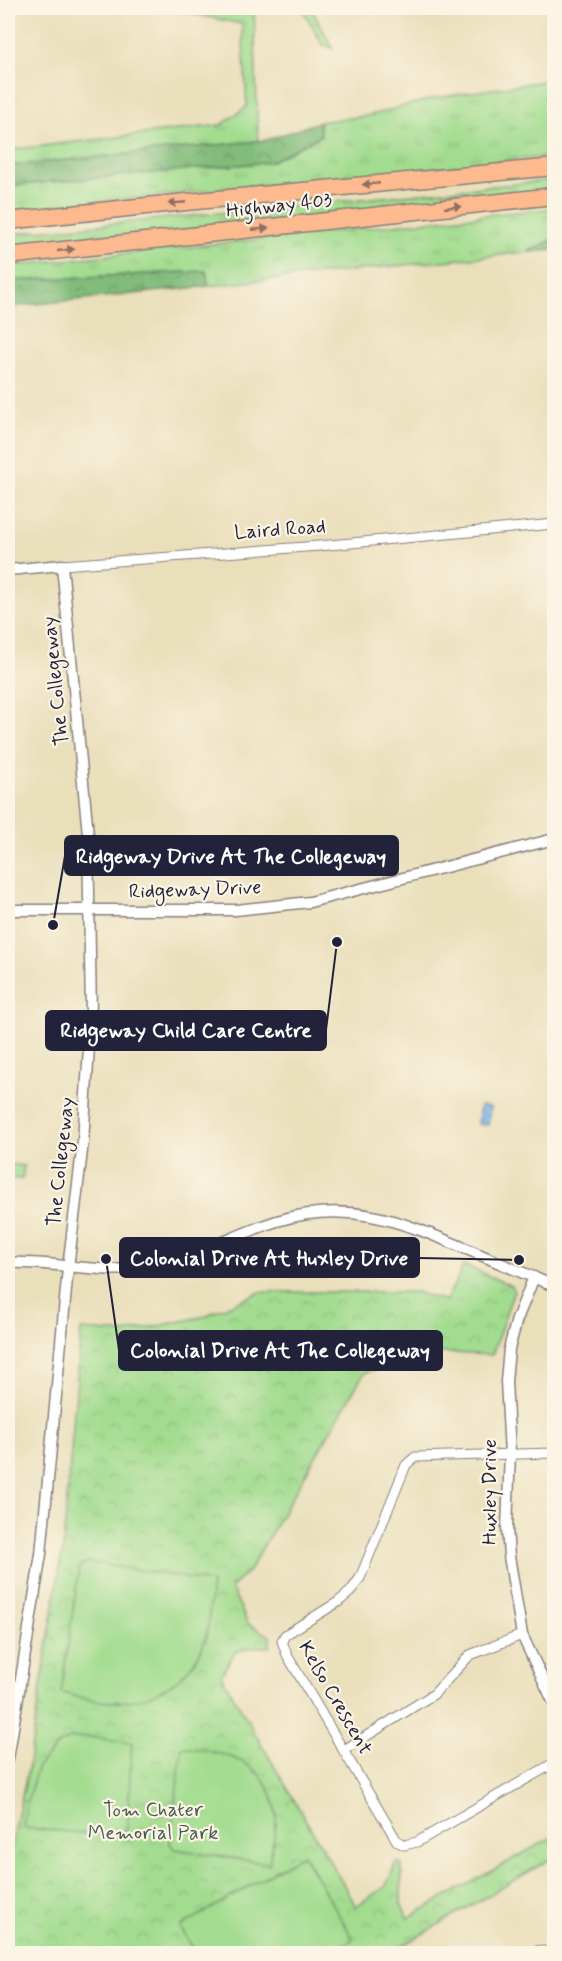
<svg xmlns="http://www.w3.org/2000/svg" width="562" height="1961" font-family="Mynerve,sans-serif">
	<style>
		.grass { fill: url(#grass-tufts); stroke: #627f65; stroke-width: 1.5 }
		.forest { fill: url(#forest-crowns); stroke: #526f5a; stroke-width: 1.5 }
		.park { fill: url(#park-crowns); stroke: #627f65; stroke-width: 1.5 }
		.garden { fill: #a2dc8f; stroke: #627f65; stroke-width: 1.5 }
		.water { fill: url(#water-ripples); stroke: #4c6a91; stroke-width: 1.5 }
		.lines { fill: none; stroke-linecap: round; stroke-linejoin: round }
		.minor-casing { stroke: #86807b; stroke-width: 11 }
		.tertiary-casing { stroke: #86807b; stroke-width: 13 }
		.motorway-casing { stroke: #86807b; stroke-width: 19 }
		.minor { stroke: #fff; stroke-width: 9 }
		.tertiary { stroke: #fff; stroke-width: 10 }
		.motorway { stroke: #fcba8e; stroke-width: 16 }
		.oneway { fill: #8f6e64 }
		.labels { text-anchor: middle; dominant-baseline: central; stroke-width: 4.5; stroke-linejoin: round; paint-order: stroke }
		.street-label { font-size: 20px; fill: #22223b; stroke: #fcf5e5 }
		.park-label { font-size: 20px; fill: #485a54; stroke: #fcf5e5 }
		.leader { fill: none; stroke: #22223b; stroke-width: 2 }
		.callout-dot { fill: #22223b; stroke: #fcf5e5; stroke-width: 2 }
		.callout { fill: #22223b; stroke: #22223b; stroke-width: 2 }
		.callout-label { font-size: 21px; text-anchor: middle; font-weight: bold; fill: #fff }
	</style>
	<defs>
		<pattern id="grass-tufts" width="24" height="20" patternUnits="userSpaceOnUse" patternTransform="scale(1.5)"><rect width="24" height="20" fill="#a2dc8f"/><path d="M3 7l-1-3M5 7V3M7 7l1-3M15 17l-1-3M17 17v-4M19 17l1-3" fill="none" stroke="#8bbc7c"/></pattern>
		<pattern id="forest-crowns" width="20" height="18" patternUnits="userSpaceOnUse" patternTransform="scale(1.5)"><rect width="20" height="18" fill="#81bc7a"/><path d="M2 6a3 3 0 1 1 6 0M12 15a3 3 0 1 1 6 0" fill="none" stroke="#699865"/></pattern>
		<pattern id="park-crowns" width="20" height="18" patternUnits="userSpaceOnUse" patternTransform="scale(1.5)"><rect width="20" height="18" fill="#a2dc8f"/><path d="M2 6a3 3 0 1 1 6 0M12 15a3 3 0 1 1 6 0" fill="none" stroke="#8bbc7c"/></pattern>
		<pattern id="water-ripples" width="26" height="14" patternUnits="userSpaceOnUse" patternTransform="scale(1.5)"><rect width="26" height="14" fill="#75b2e7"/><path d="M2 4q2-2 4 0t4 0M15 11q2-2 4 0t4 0" fill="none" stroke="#6090bc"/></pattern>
	</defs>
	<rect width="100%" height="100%" fill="#fcf5e5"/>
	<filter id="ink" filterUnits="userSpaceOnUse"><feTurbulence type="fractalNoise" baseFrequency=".0167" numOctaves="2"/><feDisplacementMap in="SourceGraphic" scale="12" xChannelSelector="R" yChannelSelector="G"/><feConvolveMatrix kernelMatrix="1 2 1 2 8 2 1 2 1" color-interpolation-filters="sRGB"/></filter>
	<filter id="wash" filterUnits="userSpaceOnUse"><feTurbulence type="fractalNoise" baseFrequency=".008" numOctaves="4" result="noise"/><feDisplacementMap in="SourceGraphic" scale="24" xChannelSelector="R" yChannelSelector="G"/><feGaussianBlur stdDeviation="1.35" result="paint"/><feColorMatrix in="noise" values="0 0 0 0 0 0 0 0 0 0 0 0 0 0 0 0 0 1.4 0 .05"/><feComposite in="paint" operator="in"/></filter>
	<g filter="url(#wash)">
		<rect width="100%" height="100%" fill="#eadfbb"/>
		<path class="grass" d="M163,8h91l4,133 -250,25v-16l213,-25 26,-19 -5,-82z
			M302,8h9l22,41 -11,-5z
			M554,78v78l-546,55v-25l262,-24 51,-26 -2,-14 48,-6 68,-18 108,-17z
			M554,180v11l-546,58v-15z
			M554,208v31l-26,13 -319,34 -4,-15 -197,10v-15z"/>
		<path class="forest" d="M319,122l2,13 -51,27 -262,24v-20l259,-26z
			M554,239v11l-26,2z
			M206,271l3,15 -201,21v-26z"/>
		<path class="park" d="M8,1164l16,2 -2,13 -14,-1z
			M464,1265l48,21 2,4 -22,65 -61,-3 -67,21 -115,198 -18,16 17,37 22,12v11h-18l-17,5 -14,23 135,231 30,-20 10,-24 6,2 -1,40 7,14 146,-82v21l-164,96 -382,1v-92l20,-93 35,-221 18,-218 43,3 78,-16 58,-25h156l30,9z"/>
		<path class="garden" d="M88,1562l124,20c-2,16 -2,34 -5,50 -10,45 -53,71 -96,70 -16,0 -34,-6 -50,-9l18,-125z
			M89,1737l43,6 -5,86 -8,7 -96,-8 4,-27 11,-35 20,-21 12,-7z
			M182,1747c37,5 79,11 91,52 2,7 4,16 3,23 -1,14 -5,28 -7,42l-94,-15 -5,-5z
			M303,1854l50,85 -24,14h-133l-16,-26z"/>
		<path class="water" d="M480,1106l10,1 -2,18 -10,-1z"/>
	</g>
	<g filter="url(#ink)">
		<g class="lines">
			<g class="minor-casing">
				<path id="minor" d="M62,565l257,-19 235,-22
					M554,1453l-139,4 -9,8 -46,113 -10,14 -12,10 -53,33 -3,6 5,14 110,186 7,4 13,-3 137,-79
					M344,1750l90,-56 36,-39 52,-20
					M525,1954l16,-4 7,4"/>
			</g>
			<g class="tertiary-casing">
				<path id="tertiary" d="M8,570l54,-5 26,269 3,181 -8,127 -15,126 -27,286 -33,205
					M8,910h228l74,-8 244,-63
					M8,1263c44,-2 90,11 136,5 48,-7 88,-33 133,-47 70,-21 121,-1 185,26 31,13 62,26 92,39
					M534,1277l-17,42 -8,30 -3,32 4,72 -3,75 2,28 13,79 32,68"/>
			</g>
			<g class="motorway-casing">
				<path id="motorway" d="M8,221l157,-17 389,-37
					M8,256l546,-60"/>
			</g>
			<use href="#minor" class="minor"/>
			<use href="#tertiary" class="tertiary"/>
			<use href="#motorway" class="motorway"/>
		</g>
		<defs><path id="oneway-solid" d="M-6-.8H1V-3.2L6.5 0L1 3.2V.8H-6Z" transform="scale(1.5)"/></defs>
		<g class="oneway">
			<use href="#oneway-solid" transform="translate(371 184) rotate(175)"/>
			<use href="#oneway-solid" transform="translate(177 203) rotate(175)"/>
			<use href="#oneway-solid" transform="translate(453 207) rotate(-6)"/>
			<use href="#oneway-solid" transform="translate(260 229) rotate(-6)"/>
			<use href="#oneway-solid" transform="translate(66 250) rotate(-6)"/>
		</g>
	</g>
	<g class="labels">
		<g class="street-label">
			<text transform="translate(279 206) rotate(-6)">Highway 403</text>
			<text transform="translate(280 530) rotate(-4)">Laird Road</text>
			<text transform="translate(56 681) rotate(-96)">The Collegeway</text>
			<text transform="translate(195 890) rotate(-2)">Ridgeway Drive</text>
			<text transform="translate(61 1162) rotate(-84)">The Collegeway</text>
			<text transform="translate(490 1492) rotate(-90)">Huxley Drive</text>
			<text transform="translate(335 1698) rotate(60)">Kelso Crescent</text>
		</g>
		<g class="park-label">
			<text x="153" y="1810">Tom Chater<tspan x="153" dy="23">Memorial Park</tspan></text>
		</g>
	</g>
	<path class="leader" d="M53 925L65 856M337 942L326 1030M519 1260L419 1258M106 1259L119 1350"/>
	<g class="callout-dot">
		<circle cx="53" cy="925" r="6"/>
		<circle cx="337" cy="942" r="6"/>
		<circle cx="519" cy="1260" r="6"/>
		<circle cx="106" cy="1259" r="6"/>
	</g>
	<g class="callout">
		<rect x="65" y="836" width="333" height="39" rx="6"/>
		<rect x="46" y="1011" width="280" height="39" rx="6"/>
		<rect x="120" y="1238" width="299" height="39" rx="6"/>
		<rect x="119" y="1331" width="323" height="39" rx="6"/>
	</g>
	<g class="callout-label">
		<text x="231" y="863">Ridgeway Drive At The Collegeway</text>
		<text x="186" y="1037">Ridgeway Child Care Centre</text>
		<text x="269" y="1265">Colonial Drive At Huxley Drive</text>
		<text x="280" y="1357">Colonial Drive At The Collegeway</text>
	</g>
	<rect width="562" height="1961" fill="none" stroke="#fcf5e5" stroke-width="30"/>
</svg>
